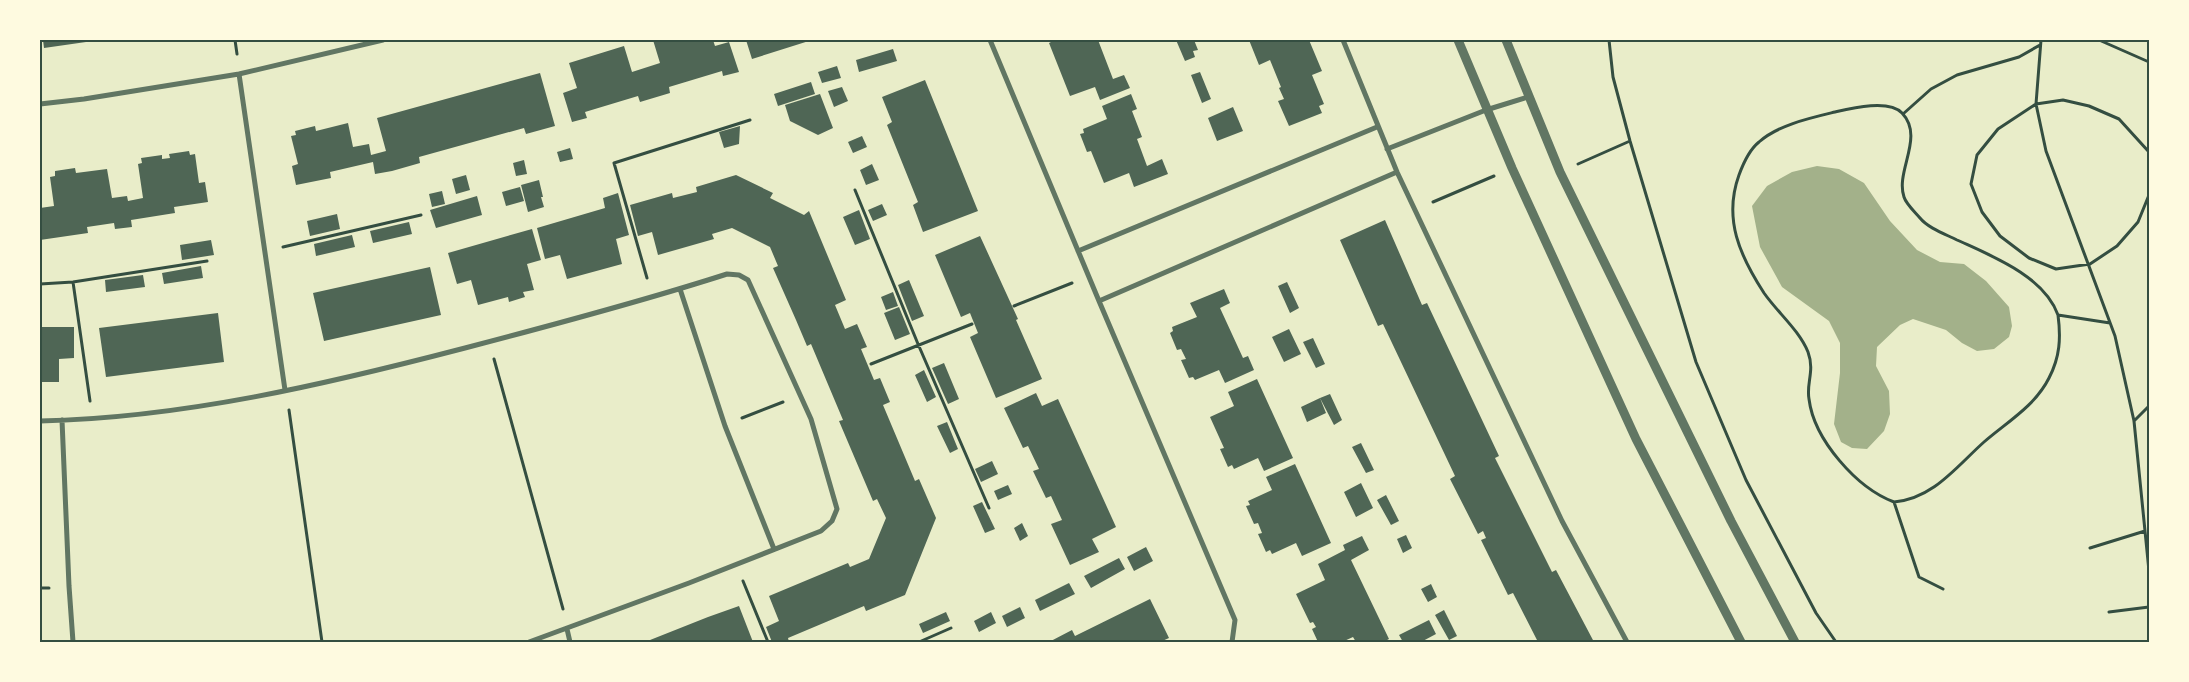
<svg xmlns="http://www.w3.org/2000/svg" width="2189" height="682" font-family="'Source Sans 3',sans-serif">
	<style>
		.water { fill: #a3b18a }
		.building { fill: #4f6655 }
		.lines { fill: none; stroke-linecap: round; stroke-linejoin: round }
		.path { stroke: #344e41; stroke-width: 3 }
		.minor { stroke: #617663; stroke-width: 5 }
		.tertiary { stroke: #617663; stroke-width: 9 }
		.neatline { fill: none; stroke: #344e41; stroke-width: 2 }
	</style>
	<rect width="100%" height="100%" fill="#e9edc9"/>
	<path class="water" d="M1817,166l22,3 25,14 26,38 27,29 23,12 24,2 22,17 23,26 3,19 -3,11 -15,12 -17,2 -15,-8 -16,-13 -33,-11 -13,6 -23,22 -1,19 13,25 1,23 -6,17 -17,18 -15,-1 -11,-6 -7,-18 6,-51v-30l-11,-22 -47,-34 -22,-40 -8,-41 15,-20 25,-14z"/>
	<path class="building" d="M43,40h50v1l-49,7z
		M653,40h60l2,6 14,-4 10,30 -16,4 -1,-5 -53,16 1,6 -30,9 -2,-6 -53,16 2,6 -15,4 -9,-29 14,-5 -8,-25 55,-17 8,26 28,-9z
		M746,40h66l-60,19z
		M1055,40h43l15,39 11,-4 6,13 -30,12 -5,-13 -25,9 -21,-53z
		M1176,40h18l4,10 -5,1 2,6 -10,4z
		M1249,40h60l13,31 -10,4 12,29 -5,2 3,7 -33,13 -11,-25 6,-2 -5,-11 2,-1 -11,-27 -11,5z
		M893,49l4,12 -38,11 -3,-12z
		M837,66l4,12 -19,5 -4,-11z
		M1200,72l11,27 -9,4 -11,-28z
		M540,73l15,53 -29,8 -2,-6 -105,29 1,6 -28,8 -17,3 -2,-12 -43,10 1,6 -35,7 -4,-19 6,-2 -7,-28 5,-1 -1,-4 20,-5 1,5 32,-8 5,24 16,-3 2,11 15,-4 -9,-33z
		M925,80l53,131 -55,21 -10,-27 5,-3 -31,-77 5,-3 -10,-25z
		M811,82l4,12 -37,12 -4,-12z
		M842,87l6,14 -14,6 -6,-16z
		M820,94l13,34 -15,7 -28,-14 -5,-16z
		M1131,94l6,15 -5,2 10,26 -5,2 10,27 15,-7 6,15 -34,13 -5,-14 -25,10 -13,-32 -4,1 -7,-18 4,-1 -1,-4 24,-10 -5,-13z
		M1233,107l10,24 -26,10 -9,-23z
		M740,126l-1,18 -15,4 -5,-16z
		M862,136l5,11 -14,6 -5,-11z
		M570,148l3,11 -13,3 -3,-10z
		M189,151l1,4 5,-1 4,29 6,-1 3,20 -34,5 1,6 -44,7 1,7 -17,2 -1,-6 -27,4 1,6 -48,7v-32l14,-2 -4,-29 5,-1v-5l20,-3 1,5 31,-4 5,29 15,-2 1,5 15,-3 -5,-34 4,-1 -1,-5 21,-3v4l8,-1 -1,-4z
		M524,160l3,14 -11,2 -3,-13z
		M872,164l7,16 -13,5 -6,-15z
		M466,175l4,15 -14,4 -4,-15z
		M736,175l37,18 -3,5 34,17 5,-4 37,89 -11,5 10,24 12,-5 10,23 -6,2 13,31 6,-2 10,24 -7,3 32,76 4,-2 17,39 -31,77 -39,16 -2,-5 -76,32 1,4h-17l-6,-15 13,-6 -10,-25 79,-33 2,4 19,-8 17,-41 -9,-19 -4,2 -34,-80 4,-1 -32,-76 -4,2 -11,-26 -23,-52 5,-2 -8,-19 -38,-19 -20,6 2,5 -56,16 -6,-23 -14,4 -8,-31 42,-12 1,5 24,-6 -1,-5z
		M539,180l4,17h-2l3,10 -16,5 -7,-27z
		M520,187l4,14 -18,5 -4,-14z
		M442,191l3,13 -13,3 -3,-13z
		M618,193l11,42 -13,4 6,25 -55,15 -7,-24 -15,4 -8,-31 68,-20 -2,-10z
		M477,196l5,19 -46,13 -6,-18z
		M882,204l5,11 -14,6 -5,-11z
		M859,210l11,29 -15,6 -12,-28z
		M337,214l3,15 -30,7 -3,-15z
		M1385,220l37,85 5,-2 72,153 -4,2 57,114 4,-2 38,72h-56l-25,-49 -5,2 -27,-55 5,-2 -3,-7 -5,3 -28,-55 5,-3 -72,-152 -5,2 -38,-86z
		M409,222l3,12 -39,9 -3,-12z
		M532,229l9,31 -14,4 7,26 -11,2 2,5 -16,5 -1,-5 -30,8 -7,-25 -14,4 -9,-31z
		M352,235l3,12 -39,9 -2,-12z
		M980,236l38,83 -2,1 26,59 -46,19 -26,-61 8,-4 -8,-20 -9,4 -26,-62z
		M211,240l3,15 -32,5 -2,-15z
		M201,266l2,12 -39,6 -2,-11z
		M430,267l11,48 -117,26 -11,-48z
		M143,275l2,12 -39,5 -1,-12z
		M909,280l15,36 -12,5 -14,-36z
		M1287,282l12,26 -9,5 -12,-27z
		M1224,289l6,14 -10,5 23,50 5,-2 6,14 -29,13 -6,-13 -24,10 -2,-3 -4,1 -8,-18 5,-1 -5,-10 -4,1 -7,-17 3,-2 -1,-4 25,-10 -7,-14z
		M893,292l5,14 -12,4 -5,-13z
		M899,307l11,27 -15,6 -11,-27z
		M218,313l6,49 -118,15 -7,-49z
		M40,327h34v31l-15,1v23h-19z
		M1289,329l12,25 -17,8 -12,-25z
		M1313,338l12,26 -9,4 -13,-26z
		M944,363l15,36 -11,5 -16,-36z
		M924,370l12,27 -9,5 -12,-27z
		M1257,379l36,79 -29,13 -6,-13 -24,11 -2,-4 -4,2 -8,-18 4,-1 -14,-31 24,-11 -6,-14z
		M1036,393l6,13 16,-7 58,128 -24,12 7,13 -29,13 -19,-41 11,-4 -11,-24 -5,2 -13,-27 6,-2 -11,-23 -5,2 -19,-40z
		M1330,394l12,26 -8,5 -14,-27z
		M1320,398l6,15 -19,9 -6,-15z
		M947,422l11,27 -8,4 -13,-27z
		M1361,443l13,27 -8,3 -14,-26z
		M992,461l6,13 -17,8 -6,-13z
		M1295,464l36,79 -29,13 -6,-13 -24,11 -2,-4 -4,2 -8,-18 4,-1 -4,-10 -4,1 -8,-18 4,-1 -2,-4 24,-11 -6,-13z
		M1361,483l12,25 -17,9 -12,-25z
		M1008,485l4,9 -14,6 -4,-9z
		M1386,495l13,26 -8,4 -14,-25z
		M982,502l13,27 -10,4 -12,-27z
		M1022,523l6,13 -8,5 -6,-13z
		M1406,535l6,13 -9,5 -6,-14z
		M1362,536l7,14 -18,10 38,79 -6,3h-27l-3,-5 -11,5h-24l-6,-13 4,-2 -3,-5 -3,1 -14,-29 29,-14 -7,-16 27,-14 -2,-5z
		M1146,547l7,14 -19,10 -7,-14z
		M1119,558l6,11 -34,19 -7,-12z
		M1069,583l6,11 -35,17 -5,-11z
		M1431,584l6,13 -9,5 -7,-13z
		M1150,599l19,39 -9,4h-111l23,-12 3,6z
		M739,606l14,36h-108l63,-25z
		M1020,607l5,11 -18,9 -5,-11z
		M1444,610l13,26 -8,4 -14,-25z
		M946,612l4,9 -27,12 -4,-9z
		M991,612l5,11 -17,9 -5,-11z
		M1429,620l7,14 -15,8h-18l-4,-7z"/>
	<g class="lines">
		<path class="path" d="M235,40l2,14
			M1609,40l4,37 17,64 66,221 50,118 70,133 20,29
			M2041,40l-5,64 10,47 69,185 19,85 15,150
			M2099,40l50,22
			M1903,114l28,-25 26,-14 62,-18 21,-12
			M2149,152l-30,-33 -30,-13 -26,-6 -27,4 -38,25 -21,26 -6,29 11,28 18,24 29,22 27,11 34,-5 27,-18 21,-24 11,-27
			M1578,164l52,-23
			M855,190l63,154 71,164
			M1433,202l61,-26
			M283,247l138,-32
			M647,278l-33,-115 136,-43
			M73,282l17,119
			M40,284l33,-2 134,-21
			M1014,306l58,-23
			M494,359l69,250
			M871,364l101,-40
			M289,410l33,232
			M742,418l41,-16
			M2134,421l15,-15
			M1894,502c39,-3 63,-36 90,-60 23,-20 51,-36 65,-64 11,-21 12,-40 9,-63
			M2090,548l55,-17
			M743,581l25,61
			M40,588h9
			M1943,589l-24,-12 -25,-75c-37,-14 -80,-62 -85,-103 -3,-16 6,-28 -1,-47 -9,-22 -30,-39 -44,-59 -24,-37 -41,-74 -25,-118 4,-11 10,-25 20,-33 19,-17 51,-24 76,-30 17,-4 54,-13 67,1 23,24 -7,58 2,84 2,7 11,15 16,21 8,10 25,16 37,22 35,16 87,36 101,75l52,8
			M2109,612l40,-5
			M919,642l32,-14"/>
		<path class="minor" d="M990,40l109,261 136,319 -3,22
			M1343,40l54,132 165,349 65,121
			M239,74l46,316
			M40,104l44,-5 155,-25 144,-34
			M1387,149l99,-39 42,-13
			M1078,251l299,-124
			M680,289l45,137 49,123
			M1099,301l298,-129
			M62,420l7,166 4,56
			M40,421c143,-3 287,-37 425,-73 88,-23 175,-46 262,-74l12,1 9,5 63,139 26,90 -5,12 -11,10 -132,52 -160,59
			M567,629l3,13"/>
		<path class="tertiary" d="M1458,40l54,128 124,271 105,203
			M1506,40l54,132 171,349 64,121"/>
	</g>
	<rect width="2189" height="682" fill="none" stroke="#fefae0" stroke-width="82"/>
	<rect x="41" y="41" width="2107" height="600" class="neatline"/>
</svg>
